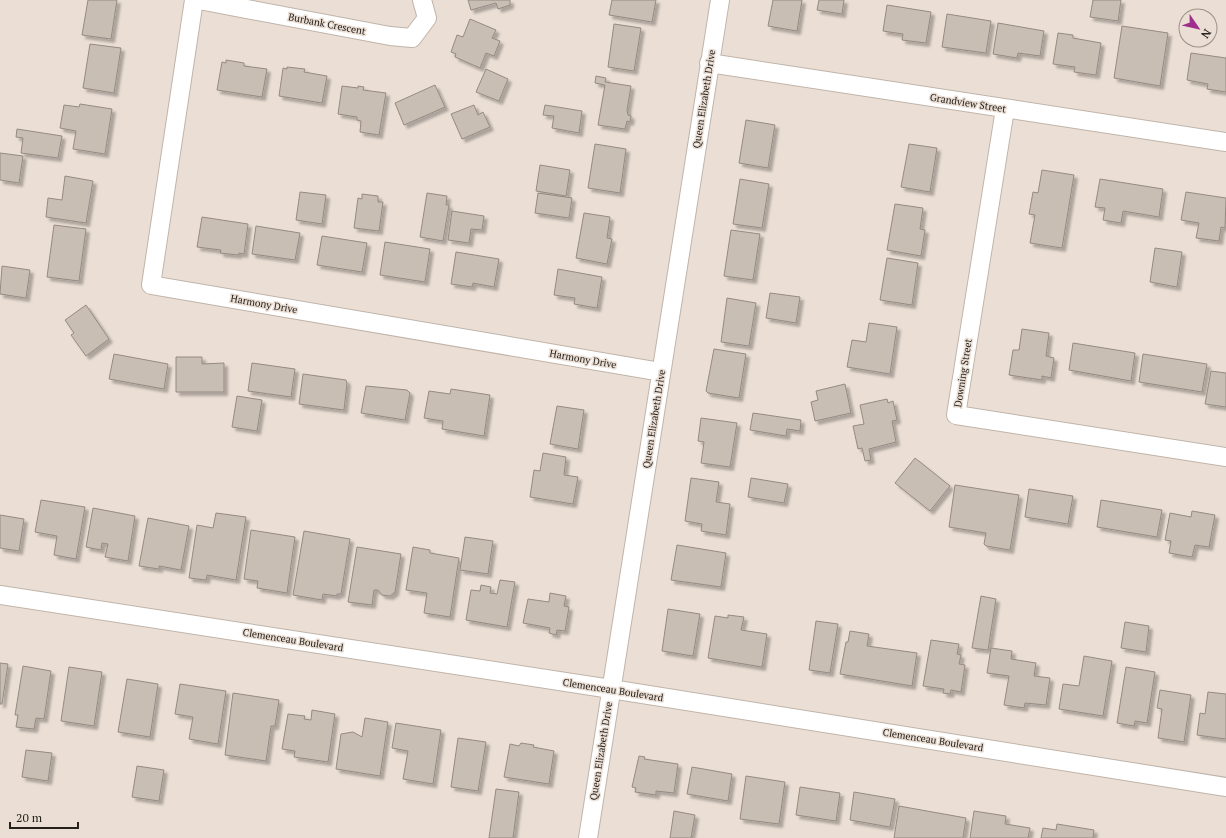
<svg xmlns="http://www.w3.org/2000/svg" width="1226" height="838" font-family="'PT Serif',serif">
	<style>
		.building { fill: #c9beb4; stroke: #958a81; filter: url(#shadow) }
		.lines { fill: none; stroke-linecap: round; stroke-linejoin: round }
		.street-casing { stroke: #c0b4aa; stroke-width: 20 }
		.street { stroke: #fff; stroke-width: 18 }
		.labels { text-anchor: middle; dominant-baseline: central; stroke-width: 3; stroke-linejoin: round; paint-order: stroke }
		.street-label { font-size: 10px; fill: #24201c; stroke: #ebdfd5 }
	</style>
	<defs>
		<filter id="shadow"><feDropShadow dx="3.5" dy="3.5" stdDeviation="1" flood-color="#0004"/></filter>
	</defs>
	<rect width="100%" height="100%" fill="#ebdfd5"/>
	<path class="building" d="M88,0h29l-6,39 -29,-4z
		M468,0h42v5l-12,4 -2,-6 -25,7z
		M612,0h44l-4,22 -43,-7z
		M773,0h29l-5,31 -29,-5z
		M819,0h25l-2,14 -25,-4z
		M1093,0h28l-3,21 -28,-4z
		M887,5l44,7 -5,31 -24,-3 1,-6 -20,-3z
		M947,14l44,7 -5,32 -44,-6z
		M470,19l26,11 -4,8 8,3 -6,15 -8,-3 -6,15 -25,-11 1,-3 -5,-2 6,-17 6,2z
		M998,23l46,8 -4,25 -22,-3 -1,5 -24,-4z
		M614,24l27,4 -7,43 -26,-4z
		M1122,26l46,7 -8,53 -46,-8z
		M1058,33l15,2v3l28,5 -5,32 -22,-3 1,-5 -22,-3z
		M90,44l31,4 -7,45 -31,-5z
		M1191,53l35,5v34l-19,-3 1,-5 -21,-4z
		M226,60l18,3v3l23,3 -5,28 -45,-7 5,-28 4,1z
		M287,67l18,2 -1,3 23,4 -5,27 -43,-7 4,-28 4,1z
		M486,69l22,10 -9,22 -23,-9z
		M596,76l10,2 -1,4 26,4 -4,24 1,5 3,1 -1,6 -3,-1 -2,8 -27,-4 7,-40 -10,-2z
		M435,85l10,22 -41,18 -9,-22z
		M342,86l16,2v-2l6,1 -1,3 23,3 -7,42 -19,-3 1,-11 -4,-1v-3l-19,-3z
		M80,104l32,5 -7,45 -32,-5 3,-18 -16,-3 4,-23 15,2z
		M474,105l4,10 5,-3 7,15 -28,12 -11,-25z
		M545,105l37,6 -3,22 -27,-5 2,-12 -11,-1z
		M746,120l29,5 -7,43 -29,-5z
		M17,129l45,7 -4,22 -37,-5 2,-15 -7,-1z
		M595,144l31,5 -6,44 -32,-5z
		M909,144l28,4 -7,44 -29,-5z
		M0,153l23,3 -4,27 -19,-3z
		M540,165l30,5 -4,26 -30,-5z
		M1042,170l32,5 -12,73 -32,-5 5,-28 -6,-1 4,-22 5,1z
		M65,176l28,5 -7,42 -40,-6 2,-19 14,2z
		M740,179l29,5 -7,44 -29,-4z
		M1100,179l63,10 -4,28 -36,-6 -2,12 -18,-3 2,-12 -10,-1z
		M300,192l26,3 -4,29 -26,-4z
		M1186,192l40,6 -1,30 -4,-1 -2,14 -23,-3 3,-15 -18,-3z
		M427,193l20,3 -1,9h3l-6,36 -23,-4z
		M538,193l34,5 -3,20 -34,-5z
		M362,194l16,2v6h5l-4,29 -25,-3 4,-30 4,1z
		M895,204l28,4 -3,21 5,1 -4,26 -34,-6z
		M452,211l32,5 -2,14 -11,-1 -2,14 -21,-3z
		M584,213l26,4 -3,21 5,1 -5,25 -31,-6z
		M202,217l46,7 -4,30 -5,-1 -1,2 -18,-2 1,-3 -24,-3z
		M54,225l32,4 -7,52 -32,-4z
		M256,226l44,7 -5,27 -43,-6z
		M731,230l29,4 -7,46 -29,-4z
		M322,236l45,7 -5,29 -45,-7z
		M385,242l45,7 -5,33 -45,-7z
		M1155,248l27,4 -5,35 -27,-5z
		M456,252l43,7 -5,28 -21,-4 -1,4 -21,-3z
		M887,258l31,5 -6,42 -32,-5z
		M2,266l28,4 -4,28 -26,-4z
		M558,269l44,8 -5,31 -23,-4 1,-6 -21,-3z
		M770,293l30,4 -4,26 -30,-5z
		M727,298l29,5 -7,43 -28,-4z
		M86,305l23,34 -23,17 -15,-21 3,-2 -9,-13z
		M869,323l28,4 -7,47 -43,-7 5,-27 14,2z
		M1022,329l27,4 -3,23 8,2 -3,20 -9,-2v4l-33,-5 4,-25h6z
		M1073,343l62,10 -4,28 -62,-11z
		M714,349l32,5 -7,44 -31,-5 -2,-2z
		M114,354l54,10 -4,25 -55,-10z
		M1143,354l64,10 -5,28 -63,-10z
		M176,357h26v7l22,-1v29h-48z
		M252,363l43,6 -4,28 -43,-6z
		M1211,371l15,2v34l-21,-3z
		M303,374l43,6 1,3 -3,27 -45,-6z
		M845,384l6,29 -36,8 -4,-19 7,-2 -2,-9z
		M366,386l41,4 3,3 -5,27 -44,-7z
		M451,389l39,6 -6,41 -42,-7 1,-8 -19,-3 5,-27 21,3z
		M237,396l25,4 -5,31 -25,-4z
		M887,399l1,4 5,-2 4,19 -5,1 4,21 -27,7 2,11 -6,1 -3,-13 -4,1 -5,-23 11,-2 -4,-19z
		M557,406l27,4 -6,39 -28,-5z
		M753,413l48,7 -1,11 -13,-2 -1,7 -36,-6z
		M701,418l36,5 -7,44 -29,-4 3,-21 -6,-1z
		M543,453l23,4 -2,18 14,2 -5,27 -43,-7 4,-27 6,1z
		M915,458l35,28 -20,25 -35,-28z
		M691,478l28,4 -3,20 14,2 -4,31 -25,-4 1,-7 -17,-3z
		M751,478l37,6 -4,19 -36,-6z
		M955,485l64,10 -9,55 -24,-4 -2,-2 2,-11 -37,-6z
		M1029,489l44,7 -5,28 -43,-7z
		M41,500l44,7 -9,52 -22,-4 3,-19 -22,-4z
		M1101,500l61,10 -5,27 -60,-10z
		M93,508l42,8 -7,45 -23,-4 3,-13 -6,-1 -1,7 -15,-3z
		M1192,511l23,4 -6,32 -14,-2 -3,12 -23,-4 2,-12 -6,-1 5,-27 21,4z
		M216,513l30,4 -10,63 -29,-5 -1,5 -17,-2 8,-53 16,3z
		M0,515l24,4 -5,32 -19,-3z
		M148,518l41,8 -8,44 -22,-4v3l-20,-3z
		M251,530l44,7 -8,56 -30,-5 1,-7 -14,-2z
		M304,531l46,8 -9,55h-4v2l-14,-2 -1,6 -29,-5z
		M465,537l28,4 -5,33 -28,-4z
		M677,545l49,8 -5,34 -50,-7z
		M357,547l44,7 -6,38 -5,4 -8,-1 -4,-5h-4l-2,15 -24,-3z
		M413,547l17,3v3l29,5 -9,59 -26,-4 3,-20 -21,-3z
		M500,580l15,2 -8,45 -41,-7 5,-30 9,1 1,-6 10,2 -1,6 7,1z
		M550,593l16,3 -2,10 5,1 -4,24 -8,-1 -1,5 -7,-2 1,-5 -27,-5 5,-24 21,3z
		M981,596l15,3 -8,51 -16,-2z
		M668,609l32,5 -7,42 -31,-5z
		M728,615l16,2 -3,13 26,4 -5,33 -54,-9 7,-42 13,2z
		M816,621l22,3 -8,49 -21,-3z
		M1125,622l24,4 -3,26 -25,-4z
		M850,631l19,3 -2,12 50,7 -5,33 -72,-12 6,-32h2z
		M931,640l28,4 -2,10 4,1 -2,9 6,1 -4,27 -10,-2 -1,4 -7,-1 1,-4 -21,-3z
		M991,648l21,3 -1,8 25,4 -2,13 16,2 -4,27 -21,-2 -1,5 -20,-3 5,-29 -22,-3z
		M1084,656l28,5 -9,55 -44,-7 4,-25 16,2z
		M0,663l8,1 -6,40h-2z
		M23,666l28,5 -7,48 -8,-1 -2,11 -18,-2 2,-12h-3z
		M69,667l33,5 -8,54 -33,-5z
		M1126,667l29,5 -8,51 -12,-2 -1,5 -17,-3z
		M127,679l31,5 -8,53 -32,-5z
		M180,684l46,7 -8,53 -29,-5 4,-22 -18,-3z
		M1160,690l31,5 -7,47 -26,-4 4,-29 -5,-1z
		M1208,692l18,2v45l-29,-4 3,-22 5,1z
		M233,693l46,7 -4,26h-4l-5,35 -41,-6z
		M312,710l23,4 -7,48 -34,-5 1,-6 -13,-2 6,-35 17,2 -1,3 7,1z
		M365,718l23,4 -8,54 -44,-7 5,-35 12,-2 9,5z
		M396,723l45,7 -8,54 -30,-5 5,-28 -16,-3z
		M458,738l28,4 -8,49 -27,-4z
		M521,743l13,2 -1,2 21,4 -5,33 -45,-7 6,-33 9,2z
		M26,750l26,3 -4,28 -26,-4z
		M639,756l6,1 -1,2 34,5 -4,29 -18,-2v4l-21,-3 1,-4 -4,-1z
		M137,766l27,4 -5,31 -27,-4z
		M692,767l40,7 -4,27 -41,-7z
		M746,776l39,6 -6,42 -39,-5z
		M800,787l40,6 -4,28 -40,-6z
		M496,789l23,3 -6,46h-24z
		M854,792l41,7 -5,28 -40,-7z
		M899,806l67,12 -3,20h-69z
		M674,811l21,4 -4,23h-21z
		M974,811l32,5 -1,8 25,4 -2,10h-58z
		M1057,824l37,6 -1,8h-52l2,-10 13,2z"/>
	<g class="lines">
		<g class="street-casing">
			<path id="street" d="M194,0l-43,285 510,87
				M199,0l191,36 22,2 15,-20 -5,-18
				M709,63l517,79
				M1005,109l-49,306 270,42
				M0,595l611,94 615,98
				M588,838l132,-838"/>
		</g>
		<use href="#street" class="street"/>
	</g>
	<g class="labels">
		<g class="street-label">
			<text transform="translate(327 24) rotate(11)">Burbank Crescent</text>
			<text transform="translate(704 99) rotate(-81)">Queen Elizabeth Drive</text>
			<text transform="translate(968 103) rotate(9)">Grandview Street</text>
			<text transform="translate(264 304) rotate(10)">Harmony Drive</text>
			<text transform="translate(583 359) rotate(10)">Harmony Drive</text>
			<text transform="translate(963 373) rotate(-81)">Downing Street</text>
			<text transform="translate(654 419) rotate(-81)">Queen Elizabeth Drive</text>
			<text transform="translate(293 640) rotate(9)">Clemenceau Boulevard</text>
			<text transform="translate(613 690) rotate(9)">Clemenceau Boulevard</text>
			<text transform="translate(933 740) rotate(9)">Clemenceau Boulevard</text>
			<text transform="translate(601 751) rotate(-81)">Queen Elizabeth Drive</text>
		</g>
	</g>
	<g transform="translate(1198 28) rotate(124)"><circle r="19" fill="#ebdfd5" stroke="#9b938b"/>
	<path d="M0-3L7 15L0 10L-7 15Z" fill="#9f2f8c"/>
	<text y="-6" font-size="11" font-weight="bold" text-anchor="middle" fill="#24201c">N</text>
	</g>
	<path d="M10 822v6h68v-6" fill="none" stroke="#24201c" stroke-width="2"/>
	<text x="16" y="822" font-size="12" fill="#24201c" stroke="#ebdfd5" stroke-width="3" paint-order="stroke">20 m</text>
</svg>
